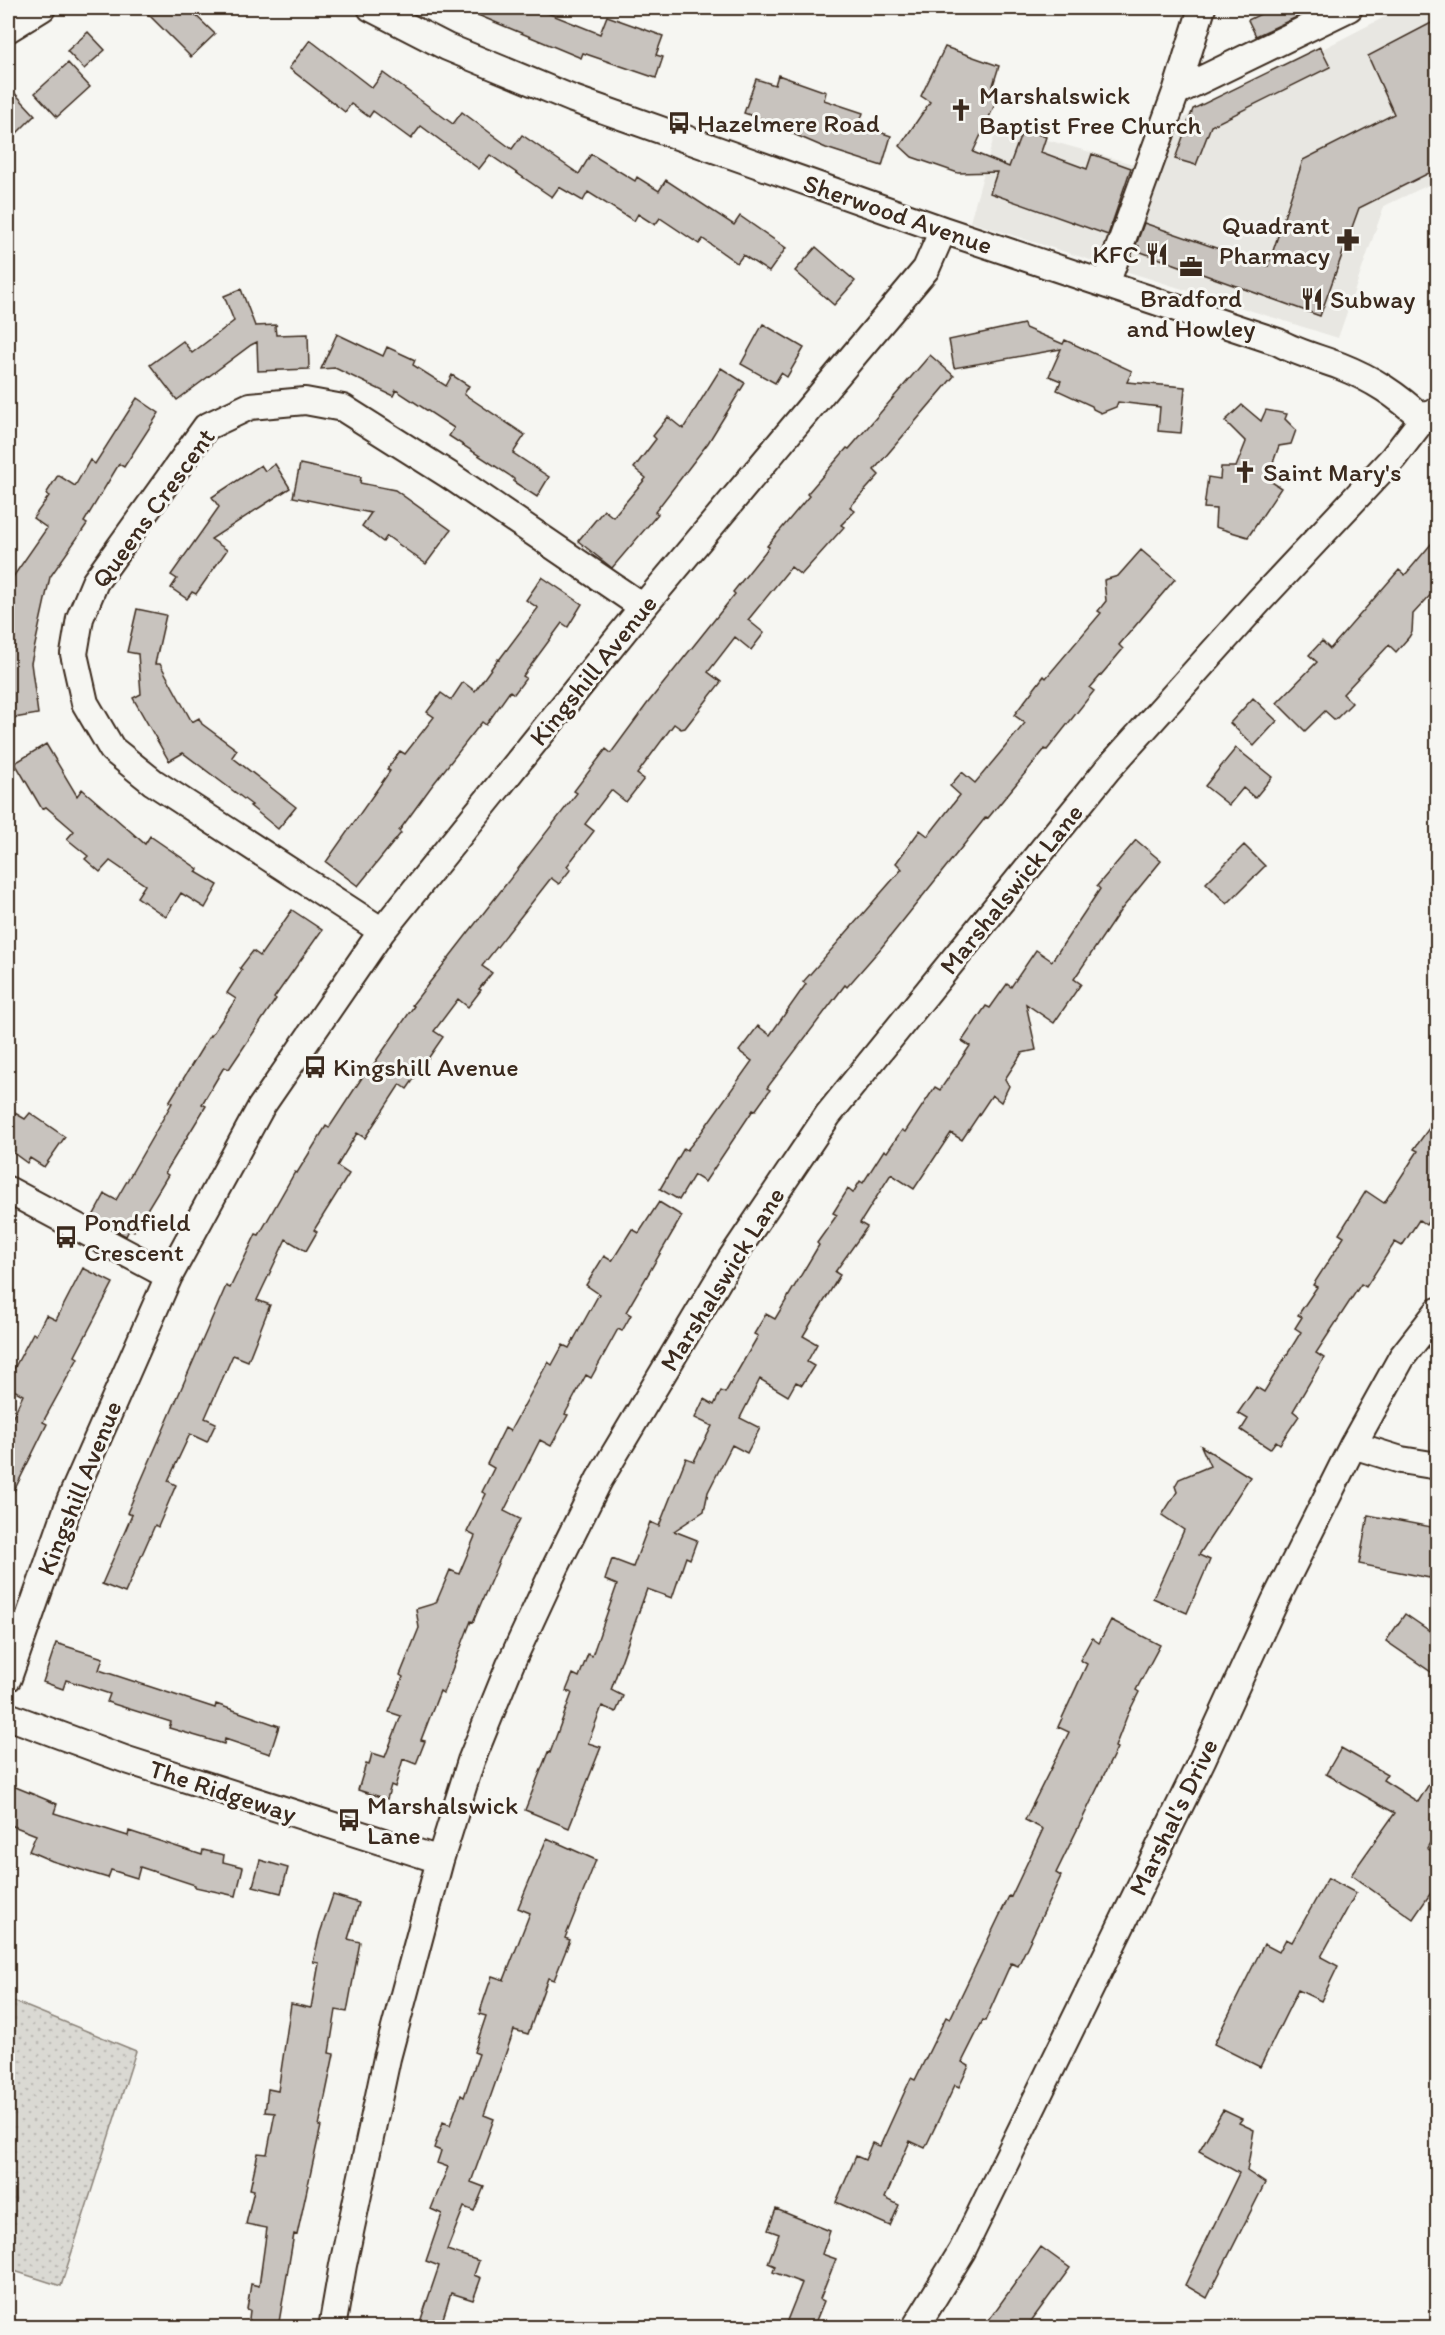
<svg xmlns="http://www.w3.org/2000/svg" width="1445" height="2335" font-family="Itim,sans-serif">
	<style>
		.built { fill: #e8e7e2 }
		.park { fill: url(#park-dots); stroke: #8a8278; stroke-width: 1.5 }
		.building { fill: #c8c3be; stroke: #3b2a1e; stroke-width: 1.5 }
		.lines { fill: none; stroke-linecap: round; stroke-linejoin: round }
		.minor-casing { stroke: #3b2a1e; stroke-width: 30 }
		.minor { stroke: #f6f6f2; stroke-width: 26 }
		.labels { text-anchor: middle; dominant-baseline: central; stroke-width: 6; stroke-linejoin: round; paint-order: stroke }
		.poi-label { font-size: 26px; fill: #3b2a1e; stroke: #f6f6f2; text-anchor: start }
		.street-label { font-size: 26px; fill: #3b2a1e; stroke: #f6f6f2 }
	</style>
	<defs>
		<pattern id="park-dots" width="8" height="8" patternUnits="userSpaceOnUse" patternTransform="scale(1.5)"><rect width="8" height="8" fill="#dad9d3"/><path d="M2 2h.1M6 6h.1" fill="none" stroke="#bcbab5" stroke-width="1.8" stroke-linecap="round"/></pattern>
	</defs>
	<rect width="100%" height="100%" fill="#f6f6f2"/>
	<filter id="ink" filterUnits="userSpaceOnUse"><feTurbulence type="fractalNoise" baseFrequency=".0167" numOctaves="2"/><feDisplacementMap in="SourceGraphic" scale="12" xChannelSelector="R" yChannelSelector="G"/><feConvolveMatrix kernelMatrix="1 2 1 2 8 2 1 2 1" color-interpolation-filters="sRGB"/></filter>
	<g filter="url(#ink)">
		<path class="built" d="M1402,8h35v173l-53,25 -46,132 -368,-116 27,-96 136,38 61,-54 115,-54z"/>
		<path class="park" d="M8,1999l128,52 -75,235 -53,-17z"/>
		<path class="building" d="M142,8h46l27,26 -24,23z
			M461,8h74l65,26 7,-18 56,20 -7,19 7,2 -7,21 -73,-25 -2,5z
			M1273,8h43l-60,28 -8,-16z
			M1437,20v149l-78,39 -39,108 -182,-65 1,-5 -3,-1 8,-22 124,43 35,-106 91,-46 -26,-58z
			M88,32l17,18 -21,19 -17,-18z
			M310,40l62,48 11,-15 70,51 9,-12 50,37 10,-14 57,39 12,-20 44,27 2,-4 22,14 7,-11 68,45 6,-9 46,32 -17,24 -26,-17 -6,8 -34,-24 -4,5 -39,-26 -5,7 -17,-11 -4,7 -46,-29 -5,9 -24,-14 -7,10 -62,-42 -11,14 -58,-43 -10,13 -38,-28 -4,6 -18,-13 -6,8 -56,-44z
			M945,47l54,19 -10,32 8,2 -24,52 36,15 14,-38 23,8 -5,15 46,17 5,-15 39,14 -23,67 -118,-42 7,-21 -39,1 -46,-16 -12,-11 30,-44 -9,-6z
			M1320,47l10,20 -119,59 -15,39 -21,-6 18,-50z
			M68,63l22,24 -33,30 -22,-24z
			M778,75l48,17 -2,8 39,13 -4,12 32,11 -9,30 -56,-18 -35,-15 1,-4 -48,-16 12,-34 19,6z
			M8,86l27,29 -27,27z
			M816,247l39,34 -21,24 -39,-34z
			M241,289l14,37 22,-1 -2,1 1,9 32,-1 1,35 -51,2 -1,-29 -6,3 -74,55 -27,-35 33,-24 9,12 42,-32 -10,-25z
			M763,324l41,24 -17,29 -6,-4 -6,10 -34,-19z
			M1024,324l1,4 38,16 2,-4 67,31 -5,11 58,5 -4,46 -23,-2 2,-24 -42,-5 -2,5 -15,6 -8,-4 -1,-3 -35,-16 4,-9 -12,-5 12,-27 -107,19 -5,-28z
			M337,334l46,22 4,-9 28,13 -2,5 33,21 6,-11 17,11 -5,8 61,41 -12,18 36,24 -12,20 -23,-15v-3l-5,-4 -60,-39 5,-8 -58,-38 -3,6 -58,-28 -14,1z
			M930,355l24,21 -80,94 5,5 -29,32 5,4 -14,14 3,2 -43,48 -10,-8 -43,53 16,13 -13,17 -16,-13 -27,35 13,10 -36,46 -4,1 -7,-5 -37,50 7,5 -18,23 -15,-12 -26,34 9,7 -27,35 4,3 -12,15 -8,-6 -69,88 10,7 -13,16 2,1 -13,17 -10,-8 -24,32 9,6 -36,52 -7,-5 -35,54 -8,-5 -20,33 12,8 -35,56 3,2 -11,19 -20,-12 -29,61 13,5 -22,56 -15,-6 -28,63 11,5 -9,19 -17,-8 -22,47 8,4 -18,42 -3,-2 -30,68 -23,-9 30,-69 -5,-2 99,-227 4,2 26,-54 3,1 36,-63 2,1 29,-47 3,2 38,-58 2,1 45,-65 -2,-1 165,-212 -3,-2 32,-42 5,4 36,-49 88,-110 -2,-2 36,-45 -2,-1 42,-50 -2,-2 40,-46 2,1z
			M721,368l24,15 -37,60 -53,69 3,2 -46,54 -34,-27 26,-31 9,7 33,-39 -12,-10 22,-29 -3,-3 15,-19 15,12z
			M137,398l22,15 -35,54 -5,-3 -35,58 3,2 -37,53 -19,86 7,51 -30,5v-143l5,1 34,-49 -14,-10 16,-22 -3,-2 12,-19 17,11 15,-26 5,4z
			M1242,405l19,16 5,-11 21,4 -2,5 11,11 -5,14 -12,2 -12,33 14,9 -33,49 -33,-10 1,-18 -12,-1 4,-31 12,2 1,-12h15l10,-25 -21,-21z
			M275,464l15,24 -79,51 16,11 -31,44 -4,-2 -5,7 -16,-11 6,-9 -6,-4 48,-68 -7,-10 49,-32 4,6z
			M300,464l61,13 -1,6 35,7 56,40 -25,34 -39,-28 -4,6 -21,-16 9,-13 -78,-16z
			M1437,537v51l-24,26 -1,18 -3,5 -13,15 -7,-7 -46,49 9,9 -17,17 -10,-9 -20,20 -28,-28 40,-41 -8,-7 13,-14 8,8 69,-79 6,5z
			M1141,550l34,29 -56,66 4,4 -33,39 4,3 -47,59 -2,-1 -57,69 -2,-1 -105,131 -34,39 -2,-2 -78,103 3,2 -15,21 -2,-1 -48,72 -11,-7 -15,25 -19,-11 24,-41 3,2 13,-16 52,-73 -13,-10 19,-25 12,9 36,-51 -3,-2 99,-113 -6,-6 24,-33 8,6 32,-41 -10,-9 12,-14 13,11 50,-60 -11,-8 30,-39 2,2 55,-65 -3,-2 8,-10 -2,-21 14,-4z
			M542,577l40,27 -14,23 -6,-4 -39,53 3,2 -12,16 -4,-3 -24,34 -4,-3 -51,65 -32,44 2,2 -43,53 -32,-24 64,-91 -3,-2 13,-18 5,3 29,-37 -7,-5 14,-19 10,7 12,-18 12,9 23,-32 1,1 39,-52 -12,-8z
			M137,609l29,6 -11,49h5l32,58 7,-4 3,6 35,26 -5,7 64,50 -18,22 -28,-23 2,-1 -69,-52 -14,8 -36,-63 8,-4 -3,-40 -11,-2z
			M1253,698l24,23 -23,25 -24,-23z
			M46,744l31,52 5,-7 63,55 5,-8 48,33 -2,3 22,13 -13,23 -24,-15 -15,24 -29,-20 8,-12 -35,-24 -10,11 -15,-13 3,-3 -21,-17 7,-8 -28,-24 -4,2 -27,-46z
			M1236,748l36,29 -17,21 -12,-10 -14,17 -24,-19z
			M1136,840l25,21 -41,50 -46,68 7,5 -27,39 -28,-19 10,46 -14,3 -17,26 4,7 -8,16 -9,-7 -30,45 -11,-7 -37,56 -23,-15 -31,49 7,4 -32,45 5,3 -37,61 14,8 -10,18 7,4 -12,19 -6,-3 -8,14 -28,-17 -20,39 20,10 -13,25 -15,-8 -24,47 -4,19 -30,20 23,9 -7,19 -4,-2 -14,41 -25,-9 -36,101 12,6 -7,16 -14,-6 -14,37 13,4 -32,81 -44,-18 23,-58 2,1 22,-60 -6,-2 7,-17 6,3 9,-23 4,2 25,-71 -12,-5 7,-21 21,8 17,-45 9,4 27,-68 8,3 18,-35 -17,-8 9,-19 10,6 7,-14 4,2 33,-57 -4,-2 12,-20 9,5 44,-74 -2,-2 20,-28 -4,-2 15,-24 5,4 7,-12 3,2 21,-33 3,2 15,-22 3,2 30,-45 5,3 30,-44 -8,-5 24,-35 4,2 17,-24 4,3 25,-37 16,11 48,-72 -3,-3z
			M1244,845l21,21 -38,38 -21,-21z
			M292,910l30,20 -48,68 2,1 -47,70 -5,-2 -22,37 4,2 -41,67 3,2 -34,56 -4,-3 -4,8 -34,-18 13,-24 11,6 56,-97 -3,-1 41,-67 1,1 25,-37 -9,-6 15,-23 -2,-2 13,-17 7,5z
			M8,1109l17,10 5,-6 35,24 -21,30 -14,-9 -3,5 -19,-14z
			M1437,1117v90l-11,18 -7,-5 -17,26 -7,-4 -29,45 -5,-3 -45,69 8,5 -31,53 6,5 -19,28 -4,-3 -6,8 -29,-19 7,-11 -10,-6 18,-26 8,5 37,-60 -6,-4 7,-11 -4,-2 19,-28 -4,-2 31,-48 -5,-3 27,-43 18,12 34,-52 -4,-2z
			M659,1202l23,14 -56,96 5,3 -9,16 -4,-2 -27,49 -5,-3 -21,39 3,1 -17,31 -11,-6 -36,71 16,8 -18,35 -29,68 -2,-1 -28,72 -3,-2 -19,49 4,1 -9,23 -13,-5 -8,28 -4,-2 -4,14 -29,-9 8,-26 3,1 3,-12 13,4 16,-41 -12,-4 14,-35 -3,-2 19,-47 -3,-19 20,-6 14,-33 9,4 16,-38 -8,-4 19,-38 -4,-2 12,-24 -7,-4 18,-36 5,3 38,-69 4,3 11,-20 6,3 30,-54 -13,-9 18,-29 8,5 20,-32 7,4z
			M83,1268l30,15 -38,73 3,2 -35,64 4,2 -39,79v-76l15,-32 -15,-8v-7l25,-47 3,2 10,-20 10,5z
			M1201,1446l49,31 -51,78 11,5 -23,53 -34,-15 31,-68 -22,-15 15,-23 -2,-6 4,-7 31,-13z
			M1368,1515l69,13 -7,50 -71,-14z
			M1405,1614l32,22v40l-51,-35z
			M1111,1620l49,25 -24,45 3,2 -12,24 -12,31 2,1 -61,125 5,3 -43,90 -7,-3 -26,58 -2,-1 -21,42 7,4 -10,21 -4,-2 -30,63 -15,-7 -25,57 14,7 -9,21 -54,-24 20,-46 9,4 7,-17 8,3 31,-68 4,2 31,-63 4,2 59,-123 2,1 32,-68 -18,-9 44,-88 -11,-5 29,-63 -7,-4 12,-22 7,5z
			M56,1643l47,15 -4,12 116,38 1,-4 63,22 -9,28 -45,-15 -1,5 -55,-16 2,-6 -64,-20 3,-8 -44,-14 -3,9 -20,-7z
			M1341,1748l46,26 -4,6 35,22 19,-31v60l-10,17 10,7v29l-24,35 -62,-44 44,-62 -69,-39z
			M13,1786l44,18 -3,9 74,23 1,-5 73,24 1,-5 21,5 -1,7 20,5 -7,29 -41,-9v-2l-55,-18 -3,11 -26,-8 -3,8 -56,-17 -23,-10 7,-16 -28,-11v-24z
			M547,1838l49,22 -31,78 5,2 -16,40 -6,-2 -20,56 -14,-4 -30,85 10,4 -23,63 13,5 -10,24 -10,-4 -17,43 32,11 -5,14 7,3 -8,22 -22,-7 -11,35h-22l21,-62 -13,-5 16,-47 -11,-5 17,-42 -11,-4 4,-12 -7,-3 9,-26 7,3 11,-30 3,2 15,-43 -5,-2 12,-36 -7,-2 13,-38 12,4 26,-67 -12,-5z
			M260,1860l28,8 -7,25 -28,-7z
			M1328,1878l28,15 -35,64 17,9 -17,35 -23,-11 -38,77 -46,-23 50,-100 15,8 7,-13 6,3z
			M333,1895l26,8 -11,36 12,3 -13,70 -11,-2 -7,43 5,1 -15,72h2l-24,109 -3,-1 -16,94h-30l2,-18 -3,-1 4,-25 8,2 8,-58 -21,-4 8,-34 -4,-1 8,-36 9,1 8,-41 -10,-1 3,-23 10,2 13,-87 20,4 8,-45 -6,-1 7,-29z
			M1223,2110l19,9 -3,4 15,7 -7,41 18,12 -58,115 -22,-13 54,-112 -40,-22z
			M776,2209l54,22 -8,23 14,5 -16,40 4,2 -11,27h-29l18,-45 -29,-11 2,-6 -7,-3 11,-29 -11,-4z
			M1041,2247l29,21 -44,60h-43z"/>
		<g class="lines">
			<g class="minor-casing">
				<path id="minor" d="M371,8l76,39 126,52 370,131 335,112c19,11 41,16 62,24 33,13 57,29 83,53
					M8,29l34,-21
					M1176,92l173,-84
					M1106,284l70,-192 26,-84
					M382,931l-229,-149 -41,-33 -27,-46 -11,-49 6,-36 15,-36 111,-155 44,-21 55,-5 38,7 106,67 194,132
					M8,1190l161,86
					M1353,1445l48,15 37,6
					M8,1678l62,-177 99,-225 92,-169 121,-176 261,-324 283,-338 17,-39
					M8,1716l119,44 313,100
					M332,2328l11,-63 44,-207 53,-198 31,-99 39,-96 46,-99 43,-86 132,-221 97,-144 279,-345 152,-169 134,-143 30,-39 15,-9
					M915,2328l47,-77 240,-491 73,-159 78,-156 49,-88 36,-46"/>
			</g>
			<use href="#minor" class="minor"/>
		</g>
	</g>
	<defs>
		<g id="church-bare" transform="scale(1.8)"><path d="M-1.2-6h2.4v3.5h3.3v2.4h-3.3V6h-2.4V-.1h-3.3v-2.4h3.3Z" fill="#3b2a1e" stroke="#f6f6f2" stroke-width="2.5" paint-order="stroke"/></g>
		<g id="bus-bare" transform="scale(1.8)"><path d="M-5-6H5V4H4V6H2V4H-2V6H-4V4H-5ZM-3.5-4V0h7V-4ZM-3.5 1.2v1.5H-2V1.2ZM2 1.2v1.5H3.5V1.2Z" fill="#3b2a1e" stroke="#f6f6f2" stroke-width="2.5" paint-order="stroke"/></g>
		<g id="pharmacy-bare" transform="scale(1.8)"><path d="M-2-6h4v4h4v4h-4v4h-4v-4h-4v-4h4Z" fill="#3b2a1e" stroke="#f6f6f2" stroke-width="2.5" paint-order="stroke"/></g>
		<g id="restaurant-bare" transform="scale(1.8)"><path d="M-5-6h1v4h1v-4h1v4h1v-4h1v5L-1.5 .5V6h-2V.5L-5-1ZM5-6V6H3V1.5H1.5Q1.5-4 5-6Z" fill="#3b2a1e" stroke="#f6f6f2" stroke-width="2.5" paint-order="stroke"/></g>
		<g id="office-bare" transform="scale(1.8)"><path d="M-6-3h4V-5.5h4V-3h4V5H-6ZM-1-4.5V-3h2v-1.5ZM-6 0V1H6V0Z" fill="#3b2a1e" stroke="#f6f6f2" stroke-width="2.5" paint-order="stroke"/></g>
	</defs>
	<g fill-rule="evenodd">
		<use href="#church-bare" x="961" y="110"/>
		<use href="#bus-bare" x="679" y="123"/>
		<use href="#pharmacy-bare" x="1348" y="240"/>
		<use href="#restaurant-bare" x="1157" y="254"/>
		<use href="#office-bare" x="1191" y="267"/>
		<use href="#restaurant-bare" x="1312" y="299"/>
		<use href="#church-bare" x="1245" y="472"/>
		<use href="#bus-bare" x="315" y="1067"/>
		<use href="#bus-bare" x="66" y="1237"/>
		<use href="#bus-bare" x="349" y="1820"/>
	</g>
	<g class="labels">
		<g class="poi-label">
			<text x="979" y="95">Marshalswick<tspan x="979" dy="30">Baptist Free Church</tspan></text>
			<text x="697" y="123">Hazelmere Road</text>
			<text x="1330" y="225" text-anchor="end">Quadrant<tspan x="1330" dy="30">Pharmacy</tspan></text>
			<text x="1139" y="254" text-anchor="end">KFC</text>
			<text x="1191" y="298" text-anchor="middle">Bradford<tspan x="1191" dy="30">and Howley</tspan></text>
			<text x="1330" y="299">Subway</text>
			<text x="1263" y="472">Saint Mary's</text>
			<text x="333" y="1067">Kingshill Avenue</text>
			<text x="84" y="1222">Pondfield<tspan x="84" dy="30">Crescent</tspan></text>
			<text x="367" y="1805">Marshalswick<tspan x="367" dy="30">Lane</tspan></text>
		</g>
		<g class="street-label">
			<text transform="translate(898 214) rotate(19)">Sherwood Avenue</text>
			<text transform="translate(153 508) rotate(-54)">Queens Crescent</text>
			<text transform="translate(593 670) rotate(-51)">Kingshill Avenue</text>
			<text transform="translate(1011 889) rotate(-51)">Marshalswick Lane</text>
			<text transform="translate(722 1279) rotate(-58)">Marshalswick Lane</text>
			<text transform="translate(79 1488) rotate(-68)">Kingshill Avenue</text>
			<text transform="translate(223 1791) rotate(18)">The Ridgeway</text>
			<text transform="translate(1173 1817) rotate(-64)">Marshal's Drive</text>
		</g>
	</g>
	<rect width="1445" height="2335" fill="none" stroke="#f6f6f2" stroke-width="30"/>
	<rect x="15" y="15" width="1415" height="2305" fill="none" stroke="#3b2a1e" stroke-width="2" filter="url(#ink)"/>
</svg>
